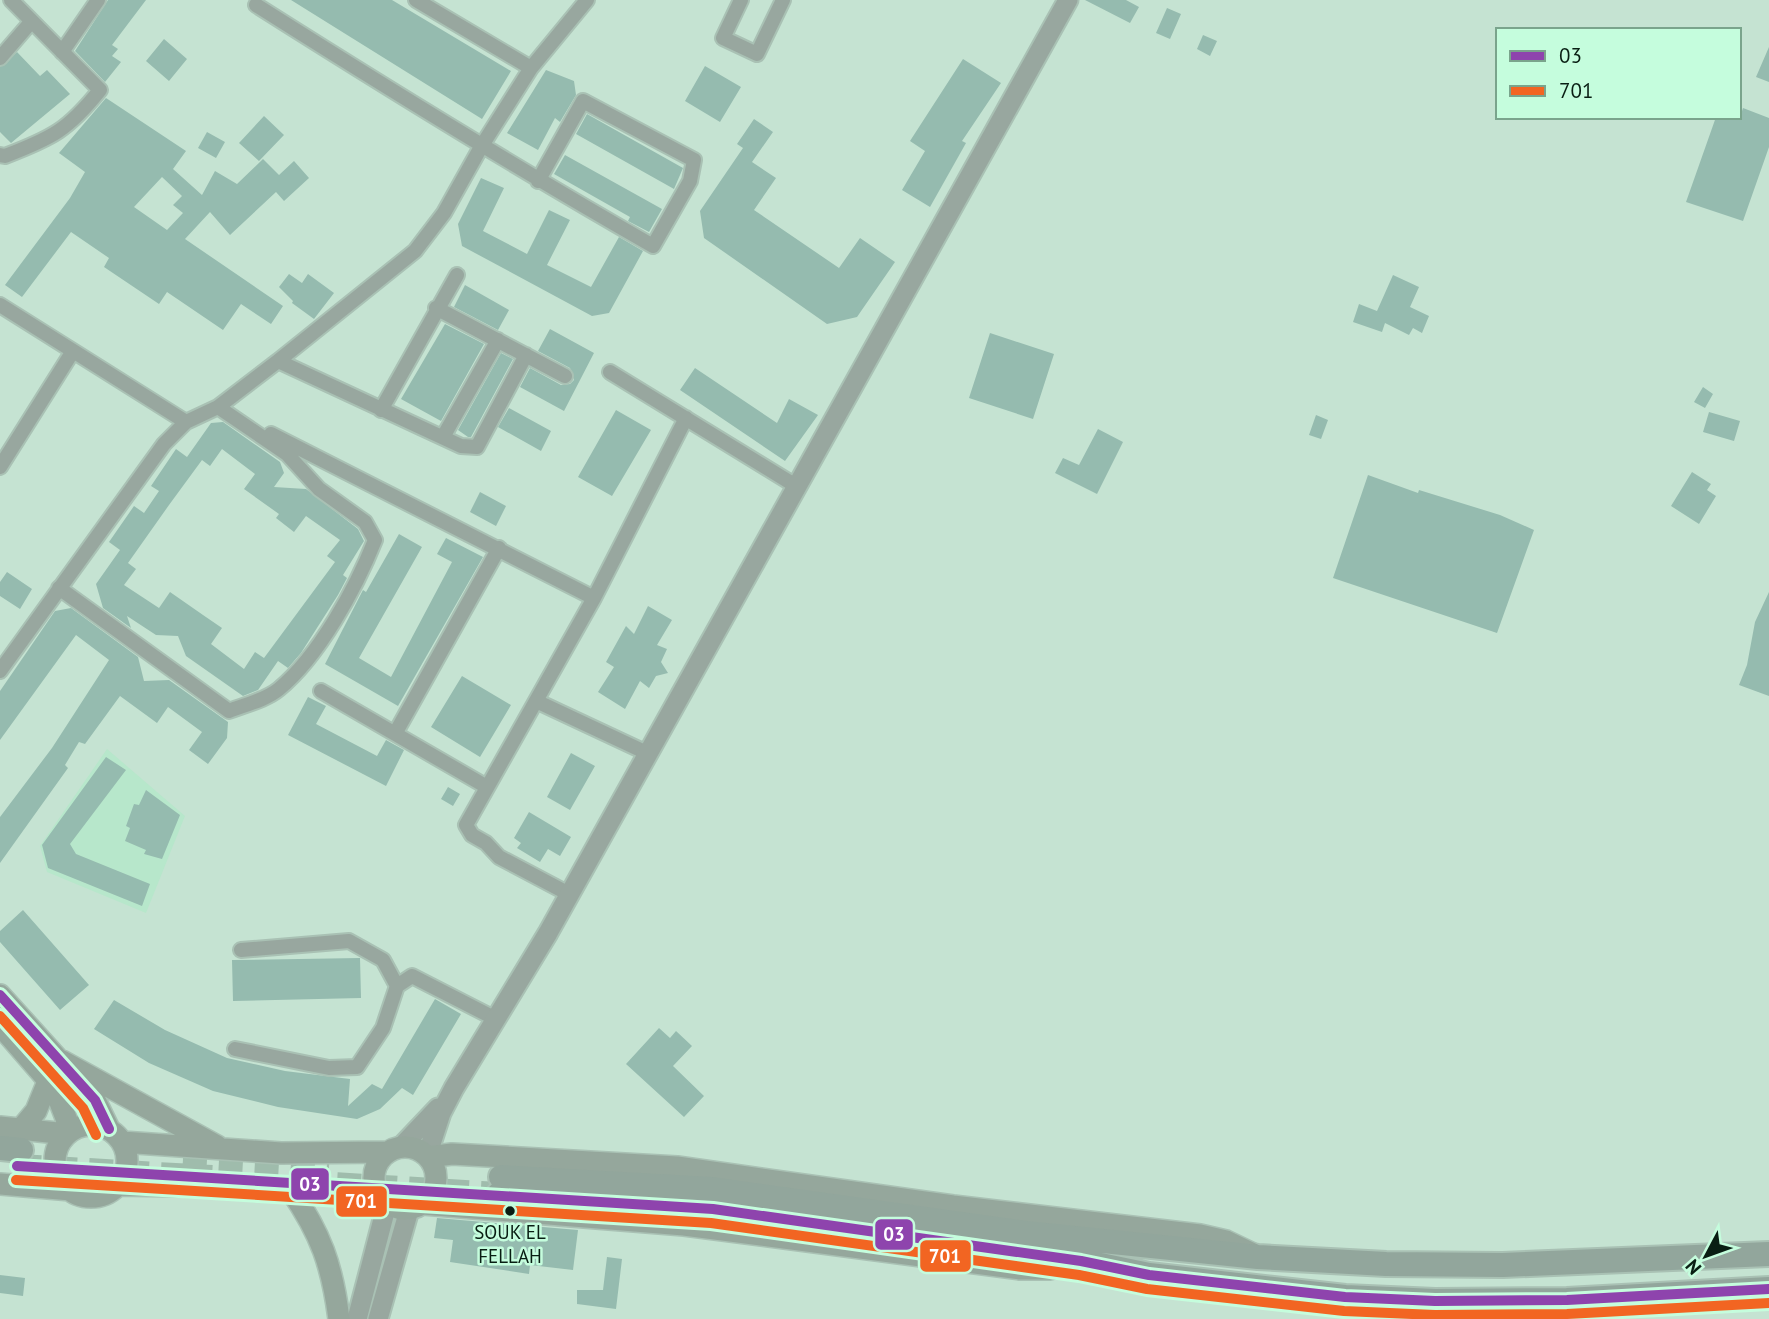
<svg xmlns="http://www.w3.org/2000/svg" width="1769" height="1319" font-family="'PT Sans',sans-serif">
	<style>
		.built { fill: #b7e7cb }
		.building { fill: #95bbaf; fill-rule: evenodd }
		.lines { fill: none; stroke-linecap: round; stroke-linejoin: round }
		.trunk-tunnel { stroke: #9fbcac; stroke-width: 24; stroke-dasharray: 24 12; stroke-linecap: butt }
		.minor-casing { stroke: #a9c1b4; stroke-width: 18 }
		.tertiary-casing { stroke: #a9c1b4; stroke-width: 23 }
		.secondary-casing { stroke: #a9c1b4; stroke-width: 24 }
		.trunk-casing { stroke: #a9c1b4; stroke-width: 28 }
		.minor { stroke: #98a79f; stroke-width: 14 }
		.tertiary { stroke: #98a79f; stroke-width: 19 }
		.secondary { stroke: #95a79c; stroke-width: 21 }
		.trunk { stroke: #92a69c; stroke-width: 24 }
		.bus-1-casing { stroke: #c5fddd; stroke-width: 16 }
		.bus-2-casing { stroke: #c5fddd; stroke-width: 16 }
		.bus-1 { stroke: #8e44ad; stroke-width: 10 }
		.bus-2 { stroke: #f26522; stroke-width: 10 }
		.bus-dot { fill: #091e13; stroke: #c5fddd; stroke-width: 2.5 }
		.labels { text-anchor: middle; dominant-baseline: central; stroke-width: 5; stroke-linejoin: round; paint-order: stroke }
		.bus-label { font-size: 19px; fill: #091e13; stroke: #c5fddd }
		.line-badge { stroke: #c5fddd; stroke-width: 2.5 }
		.badge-label { font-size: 19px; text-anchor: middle; font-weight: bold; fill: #fff }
	</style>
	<rect width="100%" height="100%" fill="#c5e3d2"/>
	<path class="built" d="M107,749l78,67 -39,97 -99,-41 -7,-26z"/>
	<path class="building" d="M108,0h38l-34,45 6,4 -6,7 9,6 -16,20 -30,-31z
		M291,0h101l119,71 -29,48z
		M1085,0h41l13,7 -9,16z
		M1167,8l14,6 -11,25 -14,-6z
		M1203,35l14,6 -7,15 -13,-7z
		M164,39l23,20 -18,22 -23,-20z
		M1769,47v35l-13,-5z
		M17,52l23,24 7,-6 23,24 -59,49 -11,-11v-65z
		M963,59l38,24 -39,58 4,2 -36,64 -28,-17 23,-39 -15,-10z
		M705,66l36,21 -21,35 -35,-21z
		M546,70l28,11 2,14 -16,27 -5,-4 -17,32 -31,-17z
		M106,98l80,53 -13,18 29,26 13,-24 22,13 26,-25 16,16 15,-14 15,17 -25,23 -8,-9 -46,43 -20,-23 -25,27 98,67 -12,18 -30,-20 -18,26 -56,-38 -8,12 -55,-37 5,-9 -38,-26 -49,65 -17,-12 65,-87 15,-26 -26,-19zM162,177l20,19 -9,9 10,8 -16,17 -33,-23z
		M1743,108l26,10v29l-26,74 -57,-19 30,-85h24z
		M587,114l96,54 -9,21 -98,-55z
		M264,116l20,19 -25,26 -20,-18z
		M754,119l19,13 -21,30 24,16 -22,32 85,58 21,-30 35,24 -38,55 -30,7 -123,-86 -4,-27 43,-63 -6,-4z
		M207,132l18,10 -9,16 -18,-10z
		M565,155l97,54 -13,23 -21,-11 2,-4 -76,-43z
		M481,178l23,10 -21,43 44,23 22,-44 21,10 -23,45 44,22 28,-50 24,14 -34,62 -17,3 -130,-70 -4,-22z
		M289,274l13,9 6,-9 26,19 -20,26 -22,-16 1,-2 -14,-14z
		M1393,275l26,12 -9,20 19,9 -7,17 -9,-5 -4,7 -24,-12 -3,9 -29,-10 6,-18 18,7z
		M465,285l44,25 -11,20 -44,-23z
		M445,324l39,20 -43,77 -40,-22z
		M550,329l44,24 -30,58 -44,-24 10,-19 31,17 9,-1 4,-4 -4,-12 -32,-17z
		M990,333l64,21 -21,65 -64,-21z
		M501,353l12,6 -42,78h-3l-10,-7z
		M695,368l82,55 12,-24 29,16 -33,46 -105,-71z
		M1703,387l10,7 -8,14 -11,-6z
		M509,408l42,23 -10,20 -43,-24z
		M616,410l35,20 -39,66 -34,-19z
		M1709,412l31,9 -6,20 -31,-9z
		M1316,415l12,5 -7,19 -12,-4z
		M223,422l57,40 4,11 -10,14 32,2 52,40 6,12 -21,34 4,3 -9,17 -37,58 -13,15 -10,-7 -20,29 -15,6 -57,-40 -8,-20 -22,-1 -29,-19 4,12 -28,-20 -7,-24 24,-34 -11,-8 25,-36 10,7 15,-22 -8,-5 25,-37 11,8 24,-34zM222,449l33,25 -11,15 35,25 -3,4 18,14 12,-16 34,24 -13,16 8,6 -71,96 -9,-6 -11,17 -33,-25 11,-16 -19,-13 -33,-23 -11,16 -35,-23 12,-16 -8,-6 41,-58 33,-45 8,6z
		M1098,429l25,13 -26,52 -42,-21 8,-15 16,7z
		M1692,472l19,12 -4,6 9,6 -17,28 -28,-18z
		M1368,475l50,18 1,-3 81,25 34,15 -37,103 -164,-55z
		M480,492l26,14 -10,20 -26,-14z
		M399,534l23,13 -63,111 32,19 61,-115 -15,-8 9,-16 37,19 -85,149 -73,-42 38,-74 3,2z
		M7,572l25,17 -12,20 -20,-13v-14z
		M1769,592v104l-30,-11 8,-20 8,-43z
		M648,606l24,14 -15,25 10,4 -6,13 7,11 -12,3 -7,12 -9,-7 -15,28 -27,-17 16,-25 -8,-5 20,-36 8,8z
		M71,608l67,49 6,24 25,-1 59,42 -1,16 -19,26 -19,-14 13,-18 -34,-25 -11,16 -37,-27 -35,48 -6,-2 -14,23 3,3 -68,95v-46l52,-69 57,-88 -33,-25 -76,105v-49l55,-80z
		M462,676l49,29 -31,52 -49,-30z
		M308,697l18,9 -10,18 61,32 9,-16 18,10 -18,36 -98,-51z
		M571,753l24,13 -25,44 -23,-13z
		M106,757l20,13 -56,74 6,10 74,30 -8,22 -94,-38 -6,-23z
		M448,787l12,7 -7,12 -12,-7z
		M146,790l34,25 -18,44 -18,-5 2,-4 -21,-9 5,-13 -4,-2 8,-22 5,1z
		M529,812l42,25 -11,19 -12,-7 -8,13 -23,-14 4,-5 -7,-5z
		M23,910l66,75 -29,25 -60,-68v-11z
		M360,958l1,40 -128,3 -1,-41z
		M435,999l26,15 -48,81 -11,-7 -22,21 -23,10 -79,-12 -65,-16 -64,-28 -55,-34 20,-29 51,30 62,28 58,13 65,8 -2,27 24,-22 10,5z
		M659,1028l11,10 6,-7 16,15 -19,20 31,30 -20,21 -58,-53z
		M437,1218l141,12 -5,40 -43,-5 -1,9 -79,-12 3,-22 -19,-2z
		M607,1257l15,2 -6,50 -39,-5v-14h26z
		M0,1275l25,3 -2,18 -23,-3z"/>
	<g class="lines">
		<path class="trunk-tunnel" d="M183,1159l146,8
			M17,1166l195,11
			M301,1182l198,12"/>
		<g class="minor-casing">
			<path id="minor" d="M416,0l115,68
				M741,0l-18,38 34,16 26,-54
				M256,5c131,83 262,164 397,241l37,-65 4,-21 -111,-59 -45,80
				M62,52l36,-52
				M0,58l31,-36
				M0,155l5,1c47,-18 63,-26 95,-66l-89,-90
				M0,305l186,117
				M436,308l129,68
				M278,361l183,85 16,1 49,-92
				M610,372l186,114
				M381,410l76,-135
				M271,434l323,164
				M443,437l55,-97
				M0,467l73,-116
				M59,588l170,123c15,-6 37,-11 50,-22 40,-33 77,-101 96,-149l-10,-18 -46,-33 -32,-35 -69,-47
				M0,671l164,-227 22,-22 32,-15 60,-46 137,-110 29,-38 37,-66 50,-79 56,-68
				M321,691l166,96
				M536,701l111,52
				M396,732l103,-184
				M569,894l-70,-37 -13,-14 -14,-8 -6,-10 128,-227 92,-180
				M241,950l108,-9 34,19 14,26
				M235,1049l94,19 28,-1 26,-39 14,-42 15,-10 82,42"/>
		</g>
		<g class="tertiary-casing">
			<path id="tertiary" d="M401,1147l37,-39
				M427,1156l14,-43 13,-25 94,-155 520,-933
				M357,1319l30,-115
				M378,1319l31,-109"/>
		</g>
		<g class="secondary-casing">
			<path id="secondary" d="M0,995l95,105 14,29
				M0,1025l54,62 17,44
				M62,1061l155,85
				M55 1161a36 36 0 1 1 72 0a36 36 0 1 1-72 0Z
				M0,1127l67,7
				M21,1129l15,-18 13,-32
				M122,1142l159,11 106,-1
				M374 1178a31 31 0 1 1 62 0a31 31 0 1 1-62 0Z
				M428,1157l24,-3 225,13 276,39 247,29 26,6 27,13
				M0,1184l71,6
				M117,1185l130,2 134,12
				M290,1189c31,45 42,76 49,130
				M423,1204l261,21 336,44h29l25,-6"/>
		</g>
		<g class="trunk-casing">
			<path id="trunk" d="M0,1148l21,2
				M501,1177l210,12 315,44 232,24 128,7 117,1 266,-11
				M499,1194l214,15 368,52 68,14 196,22 90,4 132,-1 202,-11"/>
		</g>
		<use href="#minor" class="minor"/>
		<use href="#tertiary" class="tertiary"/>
		<use href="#secondary" class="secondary"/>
		<use href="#trunk" class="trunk"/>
		<g class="bus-1-casing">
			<path id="bus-1" d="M0,995l95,105 14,29
				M17,1166l696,43 368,52 68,14 196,22 90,4 132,-1 202,-11"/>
		</g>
		<g class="bus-2-casing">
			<path id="bus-2" d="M0,1016l83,92 13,27
				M16,1180l695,43 368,52 68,14 197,22 91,4 132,-1 202,-11"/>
		</g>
		<use href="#bus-1" class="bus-1"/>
		<use href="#bus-2" class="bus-2"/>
	</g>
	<circle class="bus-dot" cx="510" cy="1211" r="6"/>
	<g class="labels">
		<g class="bus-label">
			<text x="510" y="1232">SOUK EL<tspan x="510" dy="24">FELLAH</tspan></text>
		</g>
	</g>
	<g class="line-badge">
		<rect x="290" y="1167" width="40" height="34" rx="7" fill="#8e44ad"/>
		<rect x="335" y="1185" width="53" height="33" rx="7" fill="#f26522"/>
		<rect x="874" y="1218" width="40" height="33" rx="7" fill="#8e44ad"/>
		<rect x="919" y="1239" width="53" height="34" rx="7" fill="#f26522"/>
	</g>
	<g class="badge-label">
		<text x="310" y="1191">03</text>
		<text x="361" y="1208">701</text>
		<text x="894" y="1241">03</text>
		<text x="945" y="1263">701</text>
	</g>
	<rect x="1496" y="28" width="245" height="91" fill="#c5fddd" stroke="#7aa48c" stroke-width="2"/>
	<rect x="1510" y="51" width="35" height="10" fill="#8e44ad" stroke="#7aa48c" stroke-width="2"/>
	<text x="1559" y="63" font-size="21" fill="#091e13">03</text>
	<rect x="1510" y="86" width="35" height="10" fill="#f26522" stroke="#7aa48c" stroke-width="2"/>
	<text x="1559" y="98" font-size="21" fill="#091e13">701</text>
	<g transform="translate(1706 1256) rotate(229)" stroke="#c5fddd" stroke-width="5" paint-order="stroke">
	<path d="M0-5L12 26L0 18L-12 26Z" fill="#091e13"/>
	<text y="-10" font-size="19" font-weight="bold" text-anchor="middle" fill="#091e13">N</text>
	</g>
</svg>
